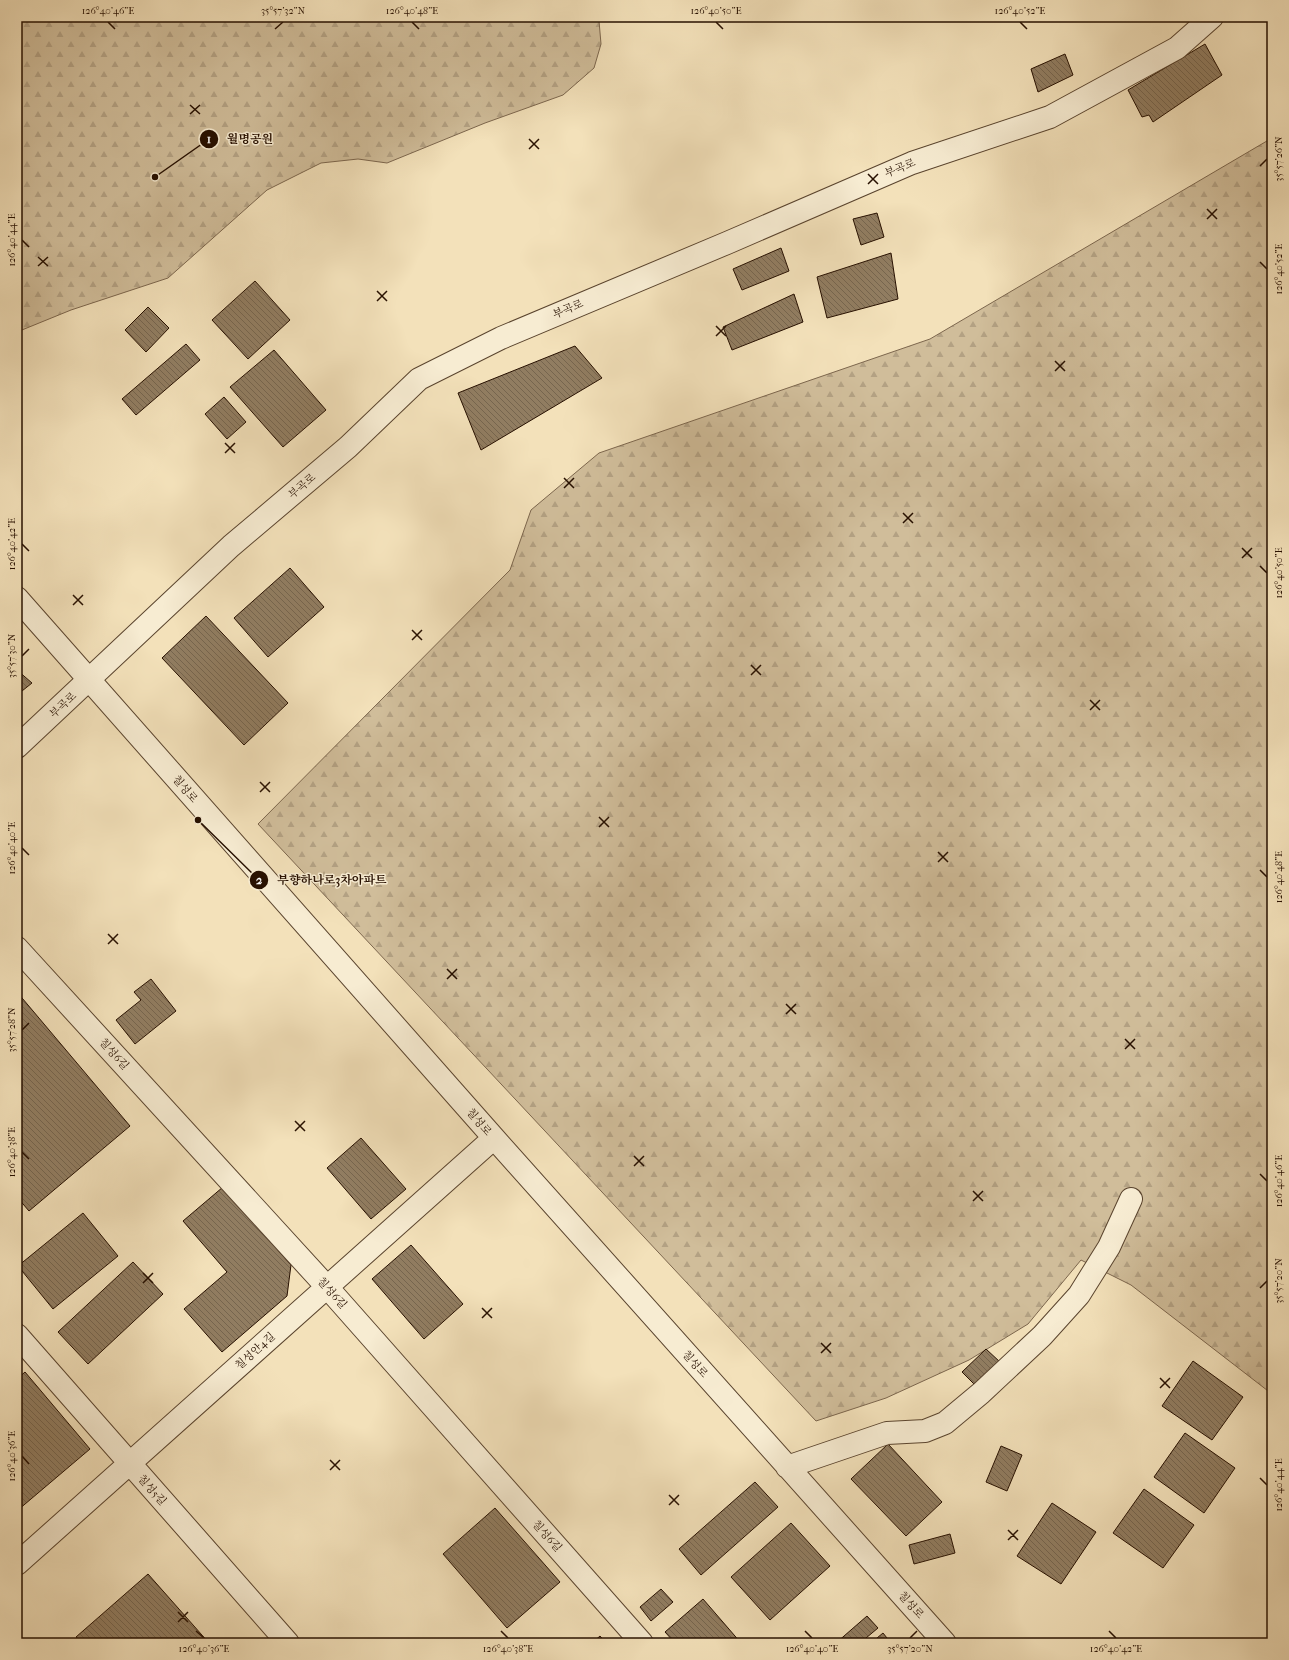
<svg xmlns="http://www.w3.org/2000/svg" width="1289" height="1660" font-family="'IM FELL French Canon','Noto Serif KR',serif">
	<style>
		.forest { fill: url(#forest-firs); stroke: #7c664d }
		.building { fill: url(#building-back-hatch); stroke: #271000 }
		.lines { fill: none; stroke-linecap: round; stroke-linejoin: round }
		.minor-casing { stroke: #5a442e; stroke-width: 24 }
		.minor { stroke: #f7ecd2; stroke-width: 22 }
		.ticks { fill: none; stroke: #271000; stroke-width: 1.5 }
		.labels { text-anchor: middle; dominant-baseline: central; stroke-width: 3; stroke-linejoin: round; paint-order: stroke }
		.street-label { font-size: 11px; fill: #271000; stroke: #f7ecd2 }
		.leader { fill: none; stroke: #271000; stroke-width: 1.5 }
		.callout-dot { fill: #271000; stroke: #f7ecd2; stroke-width: 1.5 }
		.mark-label { font-size: 12px; text-anchor: middle; font-weight: bold; fill: #fff }
		.callout-label { font-size: 12px; text-anchor: middle; font-weight: bold; fill: #271000; stroke: #f7ecd2; stroke-width: 3; stroke-linejoin: round; paint-order: stroke }
		.neatline { fill: none; stroke: #271000; stroke-width: 1.5 }
		.ticks-label { font-size: 10px; text-anchor: middle; fill: #271000 }
	</style>
	<defs>
		<pattern id="forest-firs" width="22" height="20" patternUnits="userSpaceOnUse"><rect width="22" height="20" fill="#d0bd9a"/><path d="M5 1l3.5 6h-7zM16 11l3.5 6h-7z" fill="#b3a183"/></pattern>
		<pattern id="building-back-hatch" width="6" height="6" patternUnits="userSpaceOnUse"><rect width="6" height="6" fill="#917d61"/><path d="M-1 5l2 2M0 0l6 6M5-1l2 2" fill="none" stroke="#76654e"/></pattern>
	</defs>
	<rect width="100%" height="100%" fill="#f3e1ba"/>
	<filter id="stains"><feTurbulence type="fractalNoise" baseFrequency=".005" numOctaves="4"/><feColorMatrix values="0 0 0 0 .2 0 0 0 0 .09 0 0 0 0 .02 0 0 0 .5 -.17"/></filter>
	<radialGradient id="worn" r=".72"><stop offset=".6" stop-color="#630" stop-opacity="0"/><stop offset="1" stop-color="#630" stop-opacity=".3"/></radialGradient>
	<path class="forest" d="M17,17h584l-2,4 2,23 -7,24 -31,27 -78,28 -98,40 -29,-4 -37,4 -54,27 -99,88 -97,32 -54,22z
		M1272,138v1256l-141,-109 -50,-25 -53,64 -59,36 -83,38 -70,23 -558,-597 252,-254 21,-60 68,-57 331,-114z"/>
	<path class="building" d="M1205,44l17,31 -69,47 -4,-7 -7,2 -14,-27z
		M1065,54l8,21 -35,17 -7,-23z
		M877,213l7,24 -23,8 -8,-26z
		M781,248l8,23 -47,19 -9,-21z
		M891,253l7,46 -71,19 -10,-41z
		M255,281l35,39 -42,39 -36,-39z
		M794,294l9,28 -71,28 -9,-23z
		M148,307l21,21 -23,24 -21,-22z
		M186,344l14,16 -64,55 -14,-16z
		M575,346l27,32 -121,72 -23,-57z
		M274,350l52,60 -43,37 -53,-60z
		M224,397l22,25 -19,17 -22,-25z
		M290,568l34,39 -56,50 -34,-39z
		M206,616l82,87 -44,42 -82,-87z
		M17,670l15,13 -15,12z
		M151,979l25,32 -41,33 -19,-24 25,-20 -7,-8z
		M17,992l113,134 -101,85 -12,-14z
		M361,1138l45,51 -35,30 -44,-51z
		M223,1187l68,78 -4,31 -65,56 -38,-43 43,-37 -44,-51z
		M83,1213l35,43 -65,53 -35,-43z
		M411,1245l52,59 -39,35 -52,-60z
		M133,1262l30,32 -75,70 -30,-32z
		M986,1349l14,13 -24,24 -14,-14z
		M1193,1361l50,36 -31,43 -50,-34z
		M25,1372l65,77 -72,61 -1,-131z
		M1185,1433l50,35 -31,45 -50,-36z
		M888,1444l54,58 -36,34 -55,-57z
		M1001,1446l21,9 -15,36 -21,-9z
		M755,1482l23,25 -77,68 -22,-26z
		M1144,1489l50,36 -31,43 -50,-35z
		M1052,1503l44,29 -35,52 -44,-28z
		M495,1508l65,74 -53,46 -64,-74z
		M791,1523l39,43 -60,54 -39,-43z
		M17,1532l4,4 -4,4z
		M950,1534l5,19 -41,11 -5,-19z
		M148,1574l61,69h-128l-5,-6z
		M661,1589l12,13 -22,19 -11,-14z
		M703,1599l38,44h-66l-10,-11z
		M867,1616l11,12 -18,15h-24z
		M883,1633l8,10h-20z
		M600,1636l6,7h-14z"/>
	<g class="lines">
		<g class="minor-casing">
			<path id="minor" d="M17,598l477,540 451,505
				M17,747l214,-201 117,-99 71,-68 82,-41 226,-95 185,-80 138,-46 127,-69 35,-31
				M17,948l310,339 315,356
				M17,1335l271,308
				M787,1467l100,-34 38,-2 20,-8 36,-30 61,-57 37,-41 30,-48 22,-48
				M17,1564l477,-426"/>
		</g>
		<use href="#minor" class="minor"/>
	</g>
	<path class="ticks" d="M108,22l7,7M412,22l7,7M716,22l7,7M1020,22l7,7M275,29l8,-7M190,105l10,9M190,114l10,-9M529,139l10,10M529,149l10,-10M1260,166l7,-7M868,174l10,10M868,184l10,-10M1207,209l10,10M1207,219l10,-10M22,240l7,7M38,257l10,9M1260,262l7,7M38,266l10,-9M377,291l10,10M377,301l10,-10M716,326l10,10M716,336l10,-10M1055,361l10,10M1055,371l10,-10M225,443l10,10M225,453l10,-10M564,478l10,10M564,488l10,-10M903,513l10,10M903,523l10,-10M22,544l7,7M1242,548l10,10M1242,558l10,-10M1260,566l7,7M73,595l10,10M73,605l10,-10M412,630l10,10M412,640l10,-10M22,656l7,-7M751,665l10,10M751,675l10,-10M1090,700l10,10M1090,710l10,-10M260,782l10,10M260,792l10,-10M599,817l10,10M599,827l10,-10M22,848l7,7M938,852l10,10M938,862l10,-10M1260,870l7,7M108,934l10,10M108,944l10,-10M447,969l10,10M447,979l10,-10M786,1004l10,10M786,1014l10,-10M22,1030l7,-7M1125,1039l10,10M1125,1049l10,-10M295,1121l10,10M295,1131l10,-10M22,1152l7,7M634,1156l10,10M634,1166l10,-10M1260,1174l7,7M973,1191l10,10M973,1201l10,-10M143,1273l10,10M143,1283l10,-10M1260,1288l7,-7M482,1308l10,10M482,1318l10,-10M821,1343l10,10M821,1353l10,-10M1160,1378l10,10M1160,1388l10,-10M22,1456l7,8M330,1460l10,10M330,1470l10,-10M1260,1478l7,7M669,1495l10,10M669,1505l10,-10M1008,1530l10,10M1008,1540l10,-10M178,1612l10,10M178,1622l10,-10M196,1631l8,7M501,1631l7,7M805,1631l7,7M1109,1631l7,7M910,1638l7,-7"/>
	<g class="labels">
		<g class="street-label">
			<text transform="translate(900 168) rotate(-22)">부곡로</text>
			<text transform="translate(568 309) rotate(-23)">부곡로</text>
			<text transform="translate(302 486) rotate(-41)">부곡로</text>
			<text transform="translate(63 705) rotate(-43)">부곡로</text>
			<text transform="translate(185 789) rotate(49)">칠성로</text>
			<text transform="translate(114 1054) rotate(48)">칠성6길</text>
			<text transform="translate(479 1122) rotate(49)">칠성로</text>
			<text transform="translate(332 1293) rotate(48)">칠성6길</text>
			<text transform="translate(255 1351) rotate(-42)">칠성안4길</text>
			<text transform="translate(695 1364) rotate(48)">칠성로</text>
			<text transform="translate(152 1490) rotate(48)">칠성5길</text>
			<text transform="translate(547 1536) rotate(48)">칠성6길</text>
			<text transform="translate(911 1605) rotate(48)">칠성로</text>
		</g>
	</g>
	<path class="leader" d="M155 177L209 139M198 820L259 880"/>
	<g class="callout-dot">
		<circle cx="155" cy="177" r="4"/>
		<circle cx="198" cy="820" r="4"/>
		<circle cx="209" cy="139" r="10"/>
		<circle cx="259" cy="880" r="10"/>
	</g>
	<g class="mark-label">
		<text x="209" y="143">1</text>
		<text x="259" y="884">2</text>
	</g>
	<g class="callout-label">
		<text x="250" y="143">월명공원</text>
		<text x="332" y="884">부향하나로3차아파트</text>
	</g>
	<rect width="1289" height="1660" fill="none" stroke="#f3e1ba" stroke-width="44"/>
	<rect x="22" y="22" width="1245" height="1616" class="neatline"/>
	<g class="ticks-label">
		<text x="108" y="14">126°40'46"E</text>
		<text x="283" y="14">35°57'32"N</text>
		<text x="412" y="14">126°40'48"E</text>
		<text x="716" y="14">126°40'50"E</text>
		<text x="1020" y="14">126°40'52"E</text>
		<text transform="translate(1278 159) rotate(-90)" y="4">35°57'26"N</text>
		<text transform="translate(11 240) rotate(-90)" y="4">126°40'44"E</text>
		<text transform="translate(1278 269) rotate(-90)" y="4">126°40'52"E</text>
		<text transform="translate(11 544) rotate(-90)" y="4">126°40'42"E</text>
		<text transform="translate(1278 573) rotate(-90)" y="4">126°40'50"E</text>
		<text transform="translate(11 656) rotate(-90)" y="4">35°57'30"N</text>
		<text transform="translate(11 848) rotate(-90)" y="4">126°40'40"E</text>
		<text transform="translate(1278 877) rotate(-90)" y="4">126°40'48"E</text>
		<text transform="translate(11 1030) rotate(-90)" y="4">35°57'28"N</text>
		<text transform="translate(11 1152) rotate(-90)" y="4">126°40'38"E</text>
		<text transform="translate(1278 1181) rotate(-90)" y="4">126°40'46"E</text>
		<text transform="translate(1278 1281) rotate(-90)" y="4">35°57'20"N</text>
		<text transform="translate(11 1456) rotate(-90)" y="4">126°40'36"E</text>
		<text transform="translate(1278 1485) rotate(-90)" y="4">126°40'44"E</text>
		<text x="204" y="1652">126°40'36"E</text>
		<text x="508" y="1652">126°40'38"E</text>
		<text x="812" y="1652">126°40'40"E</text>
		<text x="910" y="1652">35°57'20"N</text>
		<text x="1116" y="1652">126°40'42"E</text>
	</g>
	<rect width="100%" height="100%" filter="url(#stains)"/>
	<rect width="100%" height="100%" fill="url(#worn)"/>
</svg>
